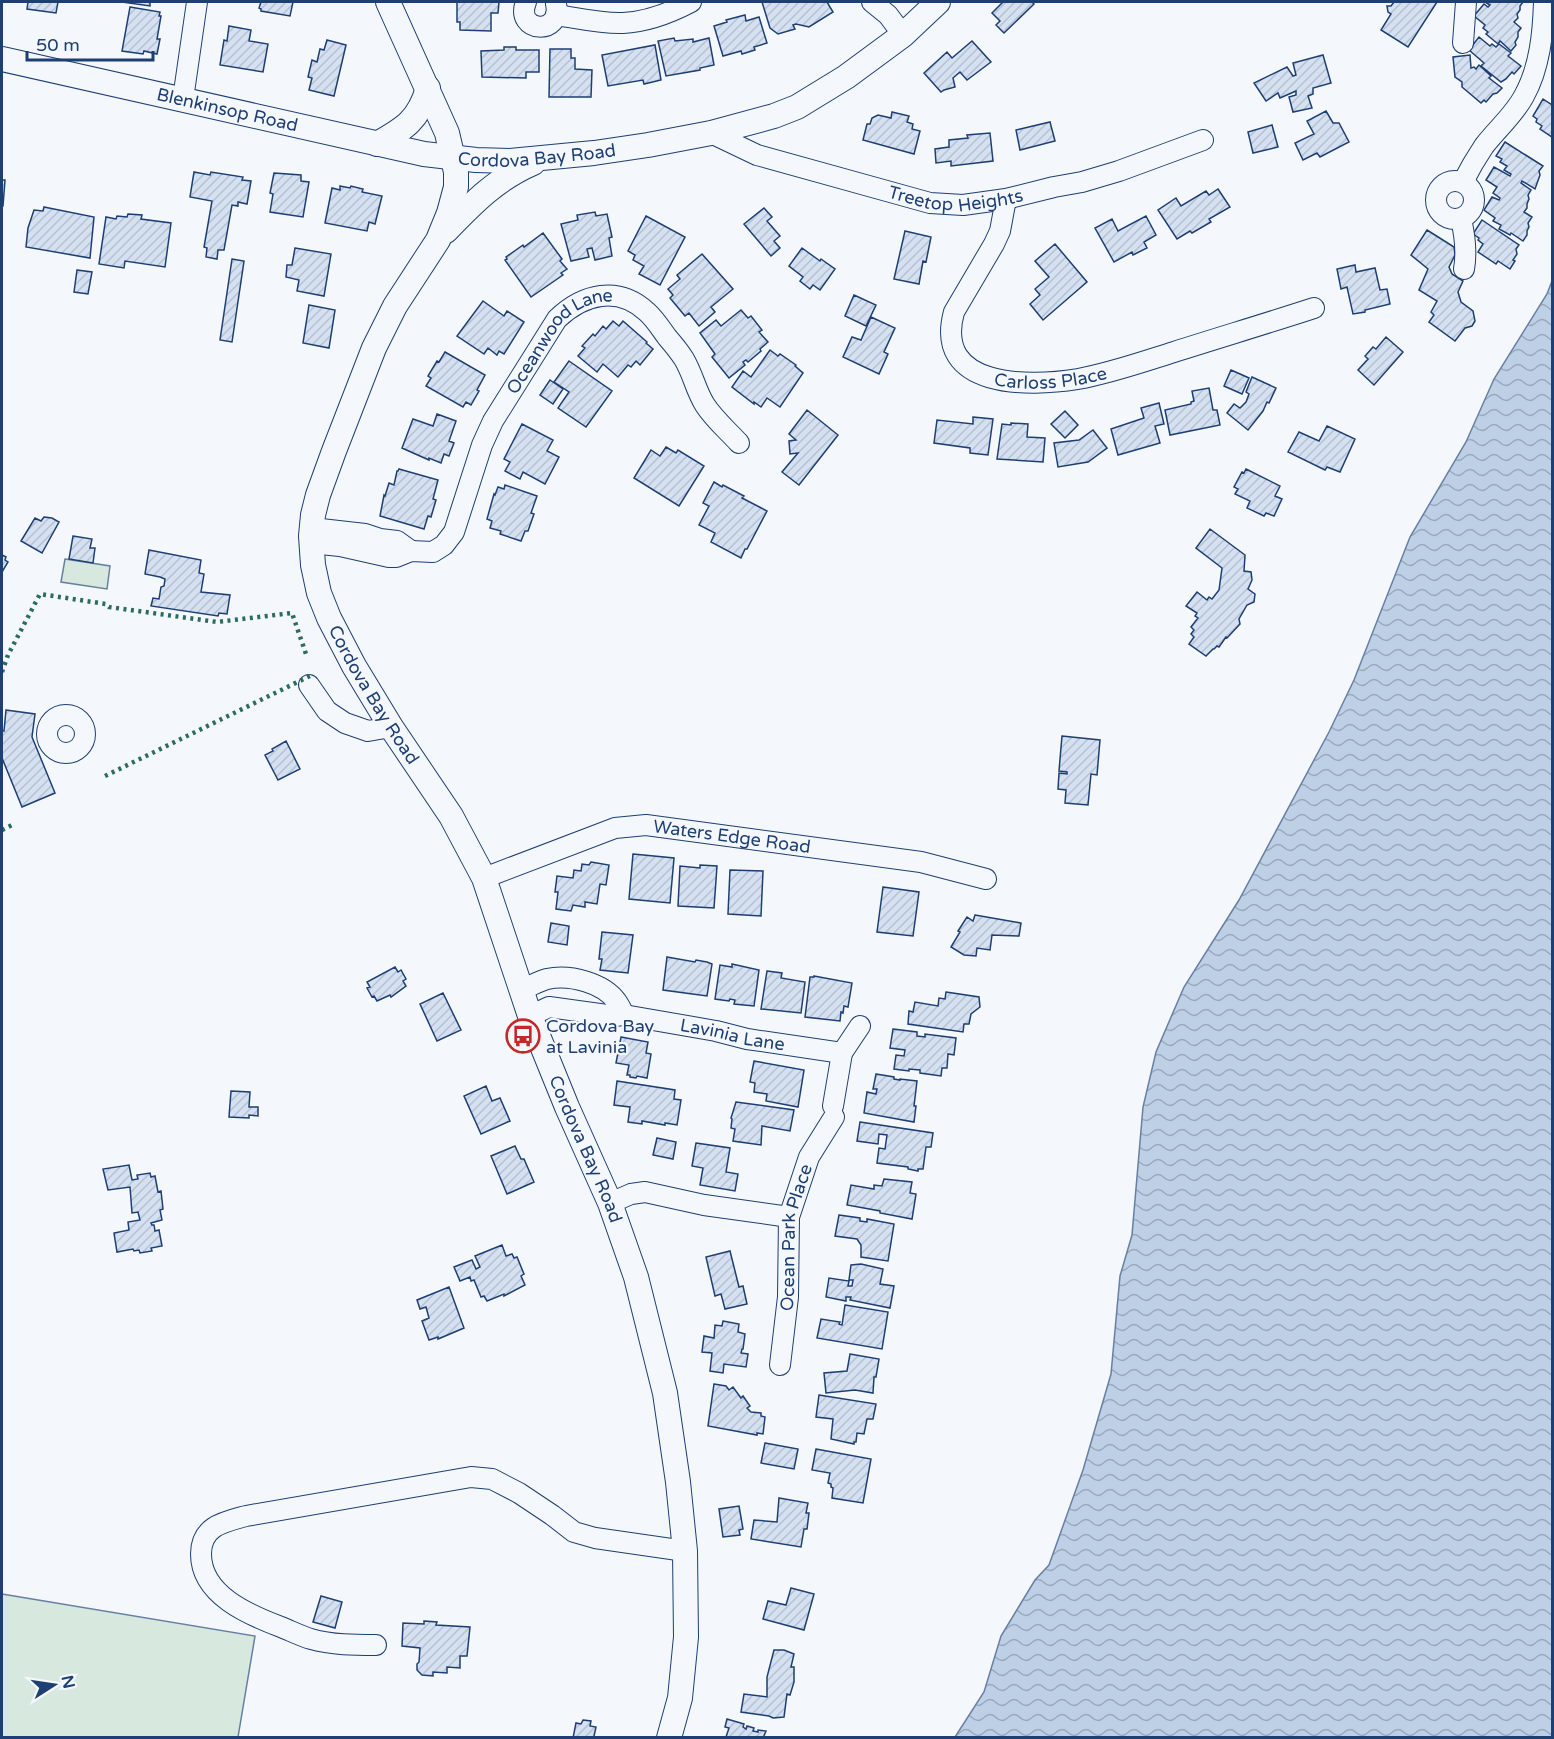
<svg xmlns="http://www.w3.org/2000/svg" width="1554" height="1739" font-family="'Varela Round',sans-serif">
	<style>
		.green { fill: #d7e8df; stroke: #687fa3; stroke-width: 1.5 }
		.water { fill: url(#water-waves); stroke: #687fa3; stroke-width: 1.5 }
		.building { fill: url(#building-hatch); stroke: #1d3f73; stroke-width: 1.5 }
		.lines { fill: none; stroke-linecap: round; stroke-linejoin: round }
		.minor-casing { stroke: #1d3f73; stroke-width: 22 }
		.major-casing { stroke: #1d3f73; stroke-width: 26 }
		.minor { stroke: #f4f7fb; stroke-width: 20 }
		.major { stroke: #f4f7fb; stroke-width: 24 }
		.hedge { stroke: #2c6c60; stroke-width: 4.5; stroke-dasharray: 3 4.5; stroke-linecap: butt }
		.labels { text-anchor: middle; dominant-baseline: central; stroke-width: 4.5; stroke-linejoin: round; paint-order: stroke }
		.street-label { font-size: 18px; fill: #1d3f73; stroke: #f4f7fb }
		.poi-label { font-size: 18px; fill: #1d3f73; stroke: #f4f7fb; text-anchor: start }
	</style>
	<defs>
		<pattern id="water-waves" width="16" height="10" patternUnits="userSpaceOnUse" patternTransform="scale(1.5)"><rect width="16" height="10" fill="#bed0e5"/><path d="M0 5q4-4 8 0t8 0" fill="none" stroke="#9aaabe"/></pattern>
		<pattern id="building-hatch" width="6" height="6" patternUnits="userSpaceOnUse" patternTransform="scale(1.5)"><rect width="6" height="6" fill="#d5e0f0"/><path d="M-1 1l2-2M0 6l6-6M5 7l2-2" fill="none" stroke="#b6c1d1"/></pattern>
	</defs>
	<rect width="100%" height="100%" fill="#f4f7fb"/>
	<path class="green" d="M65,559l45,7 -3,23 -46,-7z
		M2,1594l253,42 -17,101h-236z"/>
	<path class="water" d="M1552,281v1456h-597l29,-45 17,-56 34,-56 14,-15 34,-95 28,-96 9,-98 12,-41 11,-128 13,-55 28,-65 55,-87 90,-168 25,-52 56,-143 56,-95 28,-63 53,-85z"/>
	<path class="building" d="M28,2h30l-2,11 -29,-4z
		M122,2h28v4z
		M261,2h32l-3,14 -29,-5v-2l-2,-1z
		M457,2h42l-1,11h-7v18l-31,-1v-8h-3z
		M762,2h65l6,10 -24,15 -13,-3 -3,1 2,4 -17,5 -8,-6z
		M1003,2h29l2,2 -30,29 -8,-8 4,-4 -8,-8z
		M1394,2h43l-29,45 -27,-17 10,-16 -3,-2 -1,-6h4z
		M1485,2h38l-3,4v4l-3,4 1,4 -4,4 7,6 -3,4v5l-3,5 1,3 -5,6 -11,-10 -2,3 -12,-10 2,-2 -5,-4 2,-3 -11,-9 10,-12 4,3 2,-2z
		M130,7l30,5 -1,4h2l-4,23h3l-3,15 -13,-3 -1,3 -21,-3z
		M745,15l1,6 13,-4 8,26 -13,4 1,3 -13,4 -1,-3 -18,5 -9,-30 13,-4 -1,-2z
		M229,26l22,4 -2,11 19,3 -5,28 -43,-7 4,-25 3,1z
		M1479,37l11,9 2,-2 4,3 3,-3 12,9 -3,3 13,10 -7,8 -2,-2 -6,7 -5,3 -20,-16 3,-3 -15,-13z
		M674,38l1,3 18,-2v3l16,-4 5,27 -14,3v2l-34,6 -8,-35z
		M327,40l19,5 -12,51 -25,-6 3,-12 -4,-1 4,-17 5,2 3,-13 4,1z
		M972,41l19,21 -24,18 -7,-8 -7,6 2,9 -11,3 -3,2 -17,-19 23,-21 5,6z
		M655,45l6,35 -17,4 -1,-4 -35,6 -6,-31z
		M504,47h12v3h23v22h-13v6l-44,-1 -1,-26 23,-1z
		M550,49h21v9h4v11l17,1 -1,27h-42z
		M1323,55l8,28 -18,5v6l-5,2 4,12 -19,4 -4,-15 7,-2v-4l-16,7 -2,-5 -12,8 -12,-18 33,-16 6,9 3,-1 -3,-12z
		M1470,55l1,13 3,-1 2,2 3,-4 12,11 -2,2 13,10 -5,5 -4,1 -7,8 -2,-2 -3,3 -19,-16v-5l-7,-5 -2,-20z
		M1543,99l9,6v32l-12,-8 2,-3 -6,-4 1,-3 -4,-3z
		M1326,111l7,12h6l10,19 -29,15 -3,-4 -14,7 -8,-17 19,-9 -7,-13z
		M892,112l17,4 -2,6 6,2 -1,5 8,2 -6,23 -51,-14 4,-16h3l2,-6 6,-3 13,3z
		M1050,122l5,19 -35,9 -4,-20z
		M1272,125l6,22 -25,6 -5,-21z
		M990,133l3,28 -42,5v-5l-15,2 -1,-14 14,-2v-7l19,-2 -1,-3z
		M1505,142l38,24 -4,5 1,4 -5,14 -13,-8 -1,2 10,7 -3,5 1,4 -2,5v4l-3,4 8,5 -4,6 1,4 -2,4v4l-4,6 -12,-8 -1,2 -11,-6 2,-4 -8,-4 2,-3 -11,-8 8,-13 7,3 1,-2 -7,-5 4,-6 -11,-7 8,-13 16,9 1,-2 -7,-4 3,-4 -7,-4 2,-3 -6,-3z
		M194,172l16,3 1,-3 32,5 -1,3 9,1 -4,23 -9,-2v4l-6,-1 -8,45h-6l-1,9 -11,-2 1,-9 -3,-1 8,-46 -22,-4z
		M274,173l27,2v6l8,1 -6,35 -33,-5 3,-18 -3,-1z
		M2,180h3l-2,26h-1z
		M340,186l10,2 1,-2 12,3 -1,3 20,4 -7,28 -6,-2 -2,9 -42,-8 7,-35 8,2z
		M1218,189l12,18 -21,12 2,3 -19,11 -2,-2 -13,8 -19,-29 18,-12 5,8 25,-15 3,4z
		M44,207l50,10 -4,41 -64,-11 2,-19 6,-18 9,1z
		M764,208l8,9 -5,4 13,15 -6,5 6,7 -9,8 -27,-32z
		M595,212l1,4 11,-2 5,23 -3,1 3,18 -17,4 -3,-12 -5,1 2,8 -18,4 -10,-37 17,-4 -1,-5z
		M128,214l14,1 -1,4 30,4 -6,44 -40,-6 -1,7 -25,-4 7,-47 10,2 1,-3 10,1z
		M646,216l39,21 -25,48 -21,-11 5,-8 -11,-6 2,-5 -7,-4z
		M1146,216l10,19 -12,7 3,6 -14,7 -1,-3 -18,10 -19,-34 17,-9 6,12z
		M1482,220l37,25 -3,4 1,5 -4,6 2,1 -5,8 -12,-8 -2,3 -18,-12 5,-8 -5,-4 1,-2 -6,-4z
		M1427,230l27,17 1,8 -6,12 3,7 11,7 -5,11 3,10 12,9 2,10 -3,5 -7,2 -10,13 -26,-19 5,-7 -3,-3 6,-11 -18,-11 9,-21 -17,-14z
		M905,231l26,6 -5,25 -3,-1 -4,23 -25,-5z
		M543,233l19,26 -2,2 7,8 -6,4 2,2 -32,22 -26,-37 2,-1 -1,-2 17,-12 1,2z
		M1055,244l32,38 -44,38 -13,-16 10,-9 -5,-6 14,-12 -14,-16z
		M295,248l36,6 -7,42 -27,-5 2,-11 -13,-3 1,-12h5z
		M802,248l18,13 1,-2 14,10 -15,21 -7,-5 -3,4 -10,-8 3,-4 -14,-11z
		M702,254l31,35 -22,18 4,5 -16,14 -10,-13 -4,3 -15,-18 3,-3 -5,-6 12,-10 -3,-4z
		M232,259l12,2 -12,81 -12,-2z
		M1355,265l1,7 19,-4 5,22 7,-1 3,15 -25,6v2l-12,2 -6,-27 -6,2 -4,-20z
		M77,270l15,2 -4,22 -14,-2z
		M854,295l22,10 -10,21 -21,-10z
		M483,301l21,15 3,-5 17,11 -20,32 -5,-3 -2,4 -9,-7 -4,6 -27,-18z
		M309,305l26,5 -6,38 -26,-5z
		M741,310l7,8 3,-2 11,14 -3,2 9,10 -8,7 1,2 -13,11 -2,-2 -3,2 2,3 -16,13 -17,-21 3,-3 -15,-21 16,-13 5,6z
		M871,317l24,11 -11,24 4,2 -9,20 -36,-17 9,-20 9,3z
		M613,321l6,5 4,-5 24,21 -1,1 7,6 -13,16 -4,-4 -5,6 -3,-2 -10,12 -15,-13 -6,8 -19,-16 7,-8 -3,-2 11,-12 2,2 8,-10 3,3z
		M1386,337l17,15 -29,33 -16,-15 10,-11 -3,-3 1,-1 7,-8 3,2z
		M770,350l8,6 2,-2 16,11 -1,1 8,7 -23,34 -13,-9 -6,9 -7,-5v2l-22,-17 11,-16 8,6z
		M445,352l40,23 -8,15 2,1 -8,14 -5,-3 -3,5 -37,-21 5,-8 -3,-2 9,-15 2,1z
		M569,361l43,30 -26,36 -28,-19 11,-16 -15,-10z
		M1231,370l18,8 -7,16 -18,-8z
		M1252,377l24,11 -7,15 -2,-1 -4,9 -15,19 -21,-17 7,-9 6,4 6,-6 3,-8 -3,-2z
		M550,380l13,9 -10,15 -13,-9z
		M1209,388l4,22h4l3,15 -50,10 -5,-25 26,-6v-2l3,-1 -2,-10z
		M1159,403l5,21 -9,2 5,17 -42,12 -7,-26 33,-11 -3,-10z
		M807,410l31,25 -39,50 -17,-13 16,-19 -8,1 -1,-13 7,-1 -7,-6z
		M1065,411l13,14 -13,13 -14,-14z
		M437,414l19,7 -7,20 5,2 -5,13 -5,-2 -3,9 -12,-5v2l-27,-12 11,-29 20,7z
		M973,417l20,2 -5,36 -18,-2v-5l-36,-5 3,-23 36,4z
		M1011,423l17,1 -1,13 18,1 -2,24 -46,-3 5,-35 9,1z
		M522,424l31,16 -6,11 12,6 -14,27 -22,-12 -3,7 -15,-8 5,-9 -6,-3z
		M1327,426l28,13 -15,33 -13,-5 -2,3 -37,-18 11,-20 20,9z
		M1093,430l14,18 -19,14 -30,5 -4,-24 25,-3z
		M666,447l10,6 2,-3 26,16 -25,40 -45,-28 17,-28 9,6z
		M399,469l39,11 -5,19 3,1 -5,17 -3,-1 -4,13 -44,-13 4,-21 1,1 4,-13 5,2 3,-14h1z
		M1246,469l34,17 -5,10 7,3 -8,17 -8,-3 -2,3 -17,-8 3,-7 -15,-7 3,-5 -4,-2 8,-15 2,1z
		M714,482l8,5 1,-2 21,11 -2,2 25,13 -20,38h-2l-4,9 -30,-16 4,-9 -16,-8 10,-19 -6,-3z
		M505,485l32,11 -6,17 3,1 -6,17h-3l-4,10 -21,-7 1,-3 -11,-3 2,-7 -5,-2 7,-25 1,1 3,-8 6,2z
		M44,517l8,1 7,4 -17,31 -21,-12 14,-23 6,3z
		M1210,529l35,26 -1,16 7,1 1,8 -4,9 7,5 -1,8 -7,3 -8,14 1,5 -13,14 -1,-1 -7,10 -2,-1 -3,3h-1l-7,7 -17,-12 5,-7 -3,-3 3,-4 -3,-3 7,-9 -3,-2 2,-3 -11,-7 11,-14 10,8 2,-3 3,2 7,-9 3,-22 -26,-20z
		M73,536l19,3 -2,9h5l-2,15 -24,-4z
		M149,550l52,10 -2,13 5,1 -3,18 29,3 -3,19 -8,-1 -1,3 -67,-10 2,-8 6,1 2,-12 3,-1 1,-7 -5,-2 -15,-3z
		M2,555l4,2 -1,3 3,2 -6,10z
		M6,710l29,4 -3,23 23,56 -33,14 -20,-49v-27h2z
		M1062,736l38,4 -3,35 -6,-1 -3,31 -23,-2 1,-13 -8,-1 1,-16 8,1v-2l-8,-1z
		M286,741l14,28 -22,11 -13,-25 8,-4 -1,-2z
		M633,854l41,4 -4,45 -41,-4z
		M591,862l18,3 -3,20 -6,-1 -3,20 -12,-2v5l-12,-2 -2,6 -15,-2 2,-17h-3l2,-16 16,2 1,-8 7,1 1,-7 7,1z
		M700,865l17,1 -3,42 -36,-2 2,-40 20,2z
		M730,870l33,1 -2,45 -33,-2z
		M883,887l36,5 -6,44 -36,-4z
		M975,915l46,8 -2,13 -27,-1 -2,15 -13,-2 -1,8 -12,-1 -13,-8 9,-15 -2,-1 9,-14 6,4z
		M551,923l18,3 -2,19 -19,-3z
		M602,932l31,3 -5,38 -28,-3 2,-11h-3z
		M667,957l28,5 1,-2 11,2 5,2 -5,32 -44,-6z
		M732,964l27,6 -5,36 -20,-2 1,-4 -5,-1 -1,2 -14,-2 5,-34 12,2z
		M395,967l3,5 3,-2 5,9 -3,2 3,5 -15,11 -1,-2 -13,6 -3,-5 -2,1 -5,-9 3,-1 -3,-5z
		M767,971l15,2 -1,5 24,4 -4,31 -40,-4z
		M814,976l38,7 -4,24 -4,-1 -1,7 -2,-1 -1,9 -35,-4 5,-40h4z
		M946,992l33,5 1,10 -9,7 -2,10h-5l-1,8 -55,-8 1,-13 4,1 2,-10 23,4 1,-8 6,1z
		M443,993l18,37 -24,11 -17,-37z
		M893,1029l24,3v4l8,1v-3l31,4 -2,17 -6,-1 -1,14h-5l-1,8 -21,-3v-3l-11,-1v2l-15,-2 2,-14 8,1 1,-6 -15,-2z
		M621,1037l27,5 -2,11 5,1 -4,24 -10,-2 -1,2 -6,-1v-2h-3l2,-10 -13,-2z
		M754,1061l50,9 -6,37 -32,-6 1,-7 -13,-2 1,-9 -5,-1z
		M876,1074l18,3v2l6,1v-1l17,2 -3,25h2l-2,16 -50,-9 3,-21 9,2 1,-5h-4z
		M617,1081l58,9 -1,9 7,1 -4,25 -12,-2v2l-23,-4v3l-14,-2 2,-15 -16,-2z
		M486,1086l6,15 8,-3 10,23 -29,13 -17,-38z
		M231,1091l19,1 -1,15h9v9l-9,-1v3l-20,-1z
		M736,1102l58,8 -4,21 -28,-5 -1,19 -28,-4 2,-12 -4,-1 1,-9 -1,-1z
		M860,1122l73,11 -2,14h-5l-3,22h-5v2l-10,-2v-2l-31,-4 2,-15 6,1 2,-14 -8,-1 -1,10 -21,-3z
		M657,1138l19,4 -3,17 -20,-4z
		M696,1143l34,5 -4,24 12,2 -3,17 -35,-6 3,-17 -11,-2z
		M515,1146l6,13h3l10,23 -27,12 -16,-38z
		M129,1165l3,15 6,-1 -1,-4 13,-2 1,4 4,-1 3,16 3,-1 2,18 -3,1 2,10 -11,3 1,2h2l1,6 4,-1 3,16 -11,2 1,3 -12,2 -1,-3 -5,1 -1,-2 -16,3 -3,-19 15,-3 -1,-8 12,-2 -2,-8 -6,1 -2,-26 -22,3 -5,-21z
		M884,1179l28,3 -2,11 6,1 -4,25 -32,-6v-2l-33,-6 4,-20 23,4v-4l8,1z
		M839,1215l21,3v3l7,1v-3l27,5 -6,37 -27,-4v-12l-4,-6 -22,-3z
		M502,1245l4,11 6,-2 2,4 3,-1 7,17 -3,2 4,9 -21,11v-2l-17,7 -3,-5 -3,1 -7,-17 -3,1 -1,-4 -10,4 -6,-14 18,-7 4,9 4,-2 -5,-11z
		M730,1251l9,36 4,-1 4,18 -22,5 -4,-15 -6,2 -9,-39z
		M861,1264l22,5 -3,15 14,2 -4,22 -40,-8 1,-3h-5v4l-20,-4 3,-19 20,3 -1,5h4l1,-6h-4l2,-15z
		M449,1287l15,41 -26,11v-2l-9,3 -7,-19 7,-3 -3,-11 -6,2 -3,-9z
		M845,1305l43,7 -6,37 -65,-11 4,-19 19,3 -1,2 3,1z
		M723,1321l16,3 -1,8 7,2 -2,15h-1l-1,4 7,1 -2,13 -22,-3 -1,9 -13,-2 2,-18 -10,-1 2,-16 10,2 1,-13 7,1z
		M850,1354l29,5 -3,18h-2l-1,16 -18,-3 -29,3 -2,-20 23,-2z
		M714,1384l12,2 3,4 4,-3 8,11 2,-2 7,10 -3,2 4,4 10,1v3l4,1 -2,17 -6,-1v2l-49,-9z
		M819,1395l57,9 -3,15h-6l-3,15 -7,-1 -1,9h-2v2l-23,-5 2,-20 -17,-2z
		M765,1443l33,6 -4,20 -33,-6z
		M816,1449l55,10 -8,44 -31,-5 1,-10 -2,-1v-3l-3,-1 2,-10 -18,-3z
		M779,1498l29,5 -2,10h3l-2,16h-3l-3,18 -50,-8 3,-19 23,2z
		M739,1506l4,23 -4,1 1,5 -17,2 -4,-28z
		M791,1588l23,6 -10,36 -41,-11 5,-18 18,4z
		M321,1596l21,6 -7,26 -22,-6z
		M424,1621l13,1 -1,3 34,2 -3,29h-7v12l-13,-1v6l-14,-1v4l-11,-1 -5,-5v-6l2,-2 1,-14 -18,-2 1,-23 21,1z
		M774,1650h10l10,4 -3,13h3v15l-4,13 -3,-1 -3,23 -11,1 -4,-2 -28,-4 3,-18 23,3v-20z
		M727,1719l17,5 -1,3 3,2 1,-3 7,2 -1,3 5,1v-2l8,1 -3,7 -37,-1 3,-9 -4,-1z
		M583,1720l8,1 -1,5 6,1 -2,9 1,2h-22l3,-15 5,1z"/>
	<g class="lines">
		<g class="minor-casing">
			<g id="minor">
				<path d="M526,2c-12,31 37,34 30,2"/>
				<path d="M872,2l16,13 15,20"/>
				<path d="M556,15c22,3 45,9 67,8 23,-1 47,-10 68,-21"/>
				<path d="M1463,43l3,-41"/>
				<path d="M183,99l14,-97"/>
				<path id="s1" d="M711,133l46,22 173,48 33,2 43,-6 48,-12 28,-5 37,-11 84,-31"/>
				<circle cx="1455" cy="200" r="19"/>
				<path d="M1463,182c6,-12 13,-24 21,-36 13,-17 30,-31 40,-50 16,-29 19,-63 20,-94"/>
				<path id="s2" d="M1006,199l-6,32 -6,13 -40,68c-21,77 75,75 124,67 33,-6 64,-17 96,-27 47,-15 94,-29 140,-44"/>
				<path d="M1461,219c4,17 6,33 3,50"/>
				<path d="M312,528l53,6 15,5 17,2 14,10"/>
				<path id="s3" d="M311,543l29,3 49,11h7l15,-6 22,1 11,-7 10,-13 28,-87 11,-24 64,-102c26,-25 61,-34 90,-7 8,7 14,17 20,25 6,7 12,14 17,22 9,15 12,32 21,46 9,14 23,26 34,38"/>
				<path d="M309,685l18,26 18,12 23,8 23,-4"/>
				<circle cx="66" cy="734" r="19"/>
				<path id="s4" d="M484,878l131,-50 31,-3 275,37 65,17"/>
				<path d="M521,990c8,-3 18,-9 26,-11 23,-5 57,4 70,23 3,4 5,9 7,13"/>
				<path id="s5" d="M530,1016l19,-9 65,9 10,-1 92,16 31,8 95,14"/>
				<path d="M833,1106l9,-53 18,-27"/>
				<path d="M610,1203l21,-9 14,-2 59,13 85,12"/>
				<path id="s6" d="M780,1365l8,-68 1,-80 20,-60 25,-40"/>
				<path d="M376,1645c-21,0 -44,0 -65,-6 -10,-3 -20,-8 -30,-12 -32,-12 -80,-32 -80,-73 0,-28 23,-32 45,-38l225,-39 21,2 27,14 33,22 22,17 21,6 90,13"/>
			</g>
		</g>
		<g class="major-casing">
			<g id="major">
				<path id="s7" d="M388,2l59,131 9,39v15l-7,26 -11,27 -43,66 -21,42 -40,103 -16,44 -5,20 -2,21 2,29 6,28 10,25 25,48 37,61 60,89 33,62 46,138 37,91 43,96 26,74 29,116 13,89 7,69 1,86 -6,61 -11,40"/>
				<path id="s8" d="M2,59l422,95 52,6 34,1 84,-8 54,-8 63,-12 63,-17 23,-9 49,-30 57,-42 35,-33"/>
				<path d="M377,144c27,-15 42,-24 51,-56"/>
				<path d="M446,231c27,-28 50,-52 87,-68"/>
			</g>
		</g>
		<use href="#minor" class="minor"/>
		<use href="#major" class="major"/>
		<path class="hedge" d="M2,672l6,-17 32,-61 66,10 3,3 108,15 75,-9 15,44
			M105,776l209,-102
			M2,830l12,-6"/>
	</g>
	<defs>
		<g id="bus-ring" transform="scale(1.725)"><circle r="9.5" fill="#f4f7fb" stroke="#c62828" stroke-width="1.5"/><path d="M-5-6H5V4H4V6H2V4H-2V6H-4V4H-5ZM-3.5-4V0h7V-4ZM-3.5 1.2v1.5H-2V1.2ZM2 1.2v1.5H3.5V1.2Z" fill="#c62828"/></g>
	</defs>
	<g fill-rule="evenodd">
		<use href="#bus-ring" x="523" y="1036"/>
	</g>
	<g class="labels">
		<g class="street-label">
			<text stroke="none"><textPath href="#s8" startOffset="231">Blenkinsop Road</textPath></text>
			<text stroke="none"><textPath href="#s8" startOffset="546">Cordova Bay Road</textPath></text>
			<text stroke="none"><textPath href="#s1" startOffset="256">Treetop Heights</textPath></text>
			<text stroke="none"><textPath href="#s3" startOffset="380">Oceanwood Lane</textPath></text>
			<text stroke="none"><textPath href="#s2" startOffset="272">Carloss Place</textPath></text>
			<text stroke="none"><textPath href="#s7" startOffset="753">Cordova Bay Road</textPath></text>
			<text stroke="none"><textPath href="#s4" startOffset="258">Waters Edge Road</textPath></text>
			<text stroke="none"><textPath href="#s5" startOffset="207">Lavinia Lane</textPath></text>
			<text stroke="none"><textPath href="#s7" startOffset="1257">Cordova Bay Road</textPath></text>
			<text stroke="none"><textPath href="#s6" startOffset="129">Ocean Park Place</textPath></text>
		</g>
		<g class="poi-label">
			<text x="546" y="1026">Cordova Bay<tspan x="546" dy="21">at Lavinia</tspan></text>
		</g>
	</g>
	<rect width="1554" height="1739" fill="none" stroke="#1d3f73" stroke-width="6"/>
	<g transform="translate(54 1685) rotate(78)" stroke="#f4f7fb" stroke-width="4.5" paint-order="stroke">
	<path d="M0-4.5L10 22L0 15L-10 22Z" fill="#1d3f73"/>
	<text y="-9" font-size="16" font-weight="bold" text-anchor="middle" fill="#1d3f73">N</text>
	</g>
	<path d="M27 51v9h126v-9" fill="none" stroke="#1d3f73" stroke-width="3"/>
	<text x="36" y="51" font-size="18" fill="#1d3f73" stroke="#f4f7fb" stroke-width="4.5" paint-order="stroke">50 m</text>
</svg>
